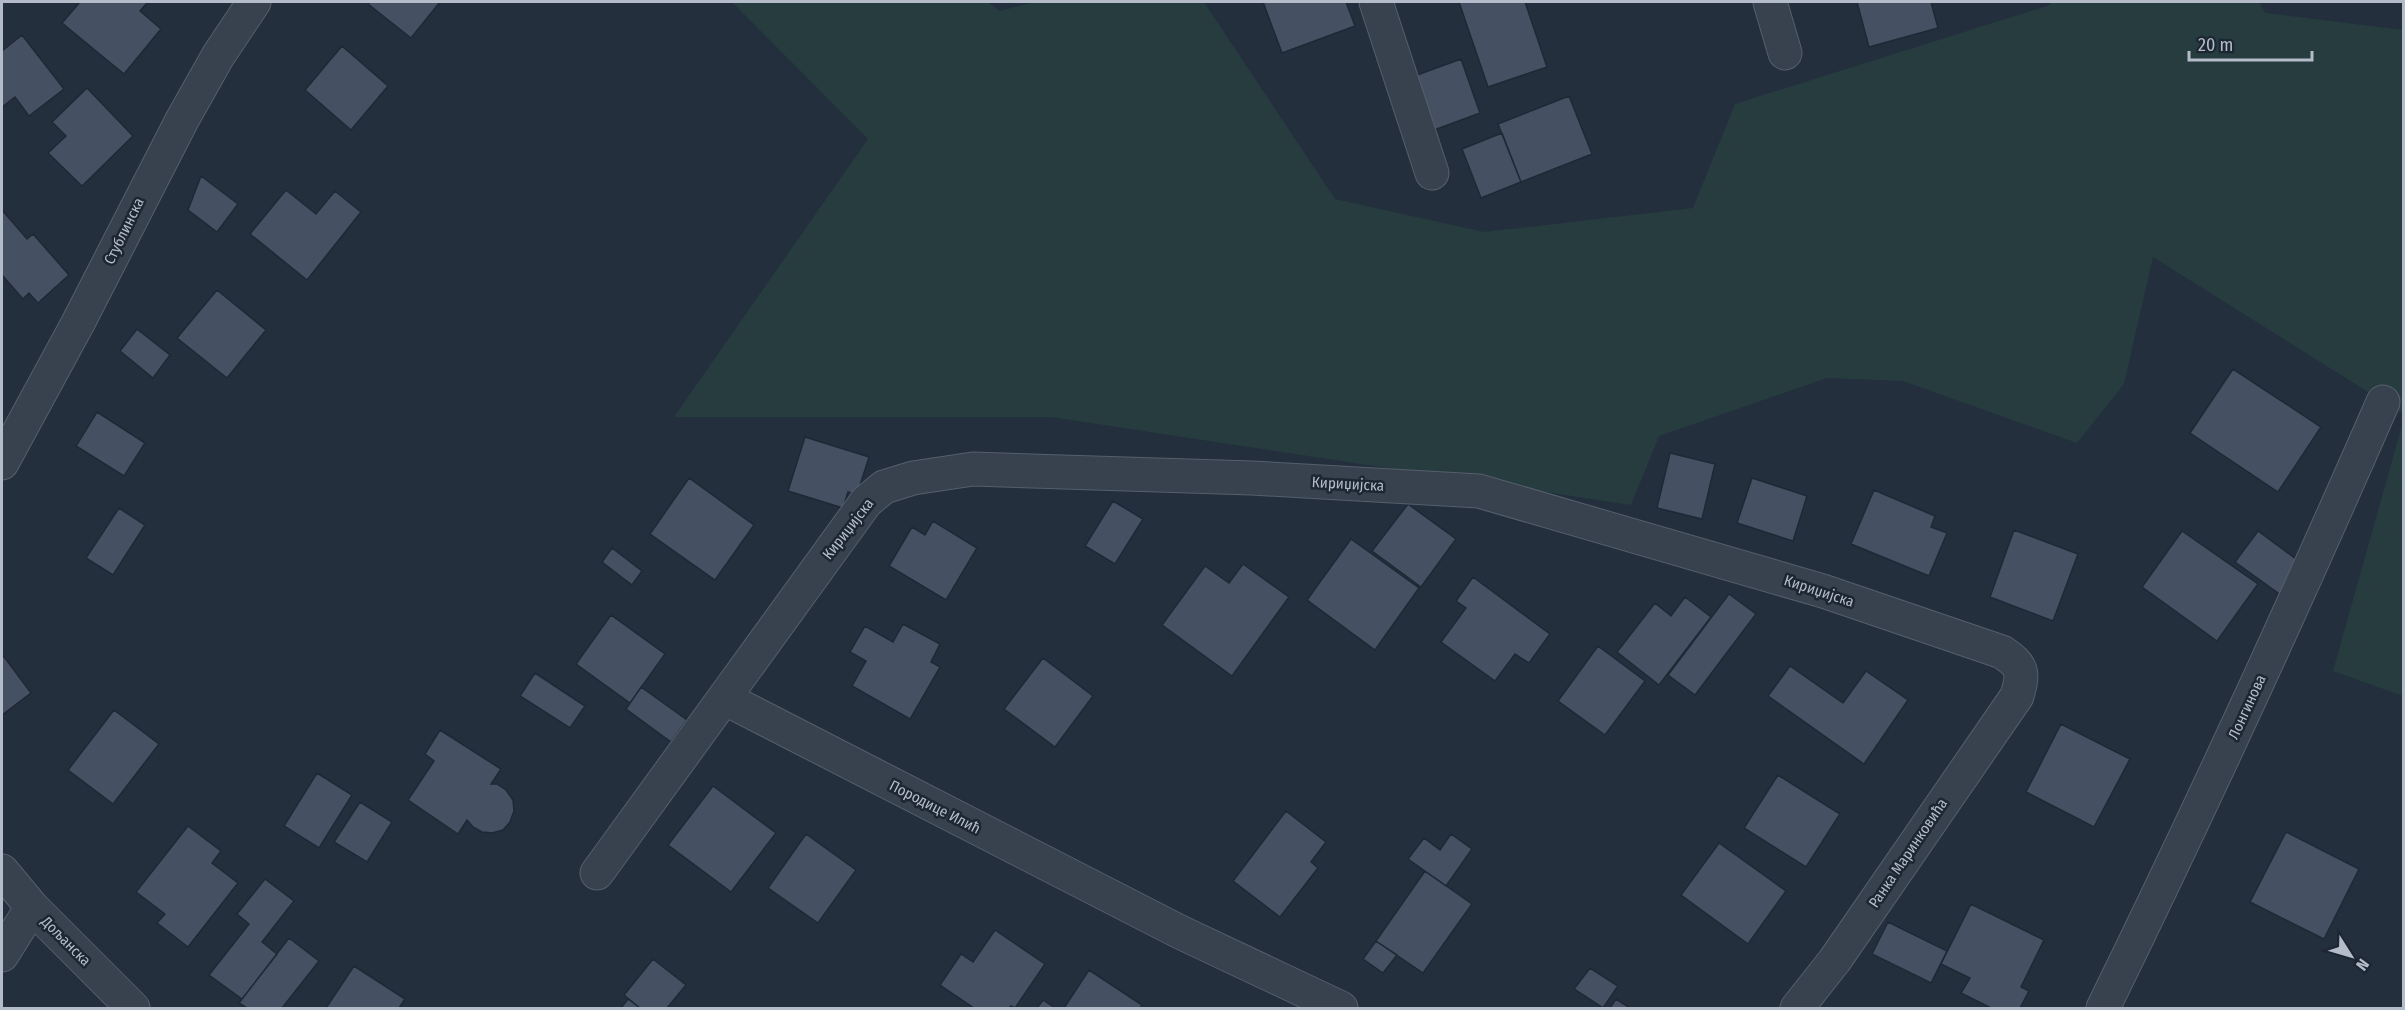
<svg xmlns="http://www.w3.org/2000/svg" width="2405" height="1010" font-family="'Fira Sans Condensed',sans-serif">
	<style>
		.green { fill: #263c3f }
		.building { fill: #455162; stroke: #1f2835; stroke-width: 1.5 }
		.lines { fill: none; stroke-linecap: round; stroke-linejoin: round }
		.minor-casing { stroke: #565f6c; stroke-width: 35 }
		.minor { stroke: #38414e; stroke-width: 33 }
		.labels { text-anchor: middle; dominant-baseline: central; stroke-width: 5; stroke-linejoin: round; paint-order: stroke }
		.street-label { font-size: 15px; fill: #b4bcc9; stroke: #1d2633 }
	</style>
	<rect width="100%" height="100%" fill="#242f3e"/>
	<path class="green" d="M732,2h255l13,9 35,-9h169l131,197 149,33 209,-24 42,-104 315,-99 1,-3h208l6,11 138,17v384l-250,-157 -29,127 -47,59 -174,-62 -76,-3 -168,58 -28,69 -580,-88h-377l194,-278z
		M2403,422l1,274h-1l-70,-25z"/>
	<path class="building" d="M80,2h68l-8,9 21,18 -37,45 -62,-51z
		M371,2h69l-29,36 -43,-34z
		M1263,2h83l9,24 -73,27z
		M1459,2h66l22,65 -59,20z
		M1857,2h74l7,26 -69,19z
		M22,35l42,54 -35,27 -14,-19 -13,10v-56z
		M342,46l46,40 -37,44 -46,-40z
		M1461,59l19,54 -54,20 -20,-54z
		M87,88l46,48 -51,50 -34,-33 18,-17 -14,-14z
		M1569,96l23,58 -71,28 -23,-58z
		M1502,133l19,49 -40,16 -19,-49z
		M201,176l37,28 -21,28 -29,-22z
		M286,190l30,24 19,-23 26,21 -54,68 -57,-46z
		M2,210l25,29 6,-5 36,41 -31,28 -9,-10 -6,6 -21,-24z
		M217,290l49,40 -39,48 -50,-40z
		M137,329l33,26 -17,23 -33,-27z
		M2233,369l88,58 -43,65 -88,-59z
		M97,412l48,31 -21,33 -48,-30z
		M805,437l64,20 -12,38 -9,-3 -5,16 -55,-17z
		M1670,453l45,11 -13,55 -45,-11z
		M689,478l65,47 -39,55 -65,-46z
		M1752,478l55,18 -14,45 -56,-18z
		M1874,490l61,26 -4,11 16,6 -18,43 -78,-32z
		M1113,501l30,18 -28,45 -30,-18z
		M1408,504l48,35 -35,48 -49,-36z
		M119,508l26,17 -32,50 -27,-17z
		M933,521l44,27 -31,52 -57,-34 23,-39 13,8z
		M2014,530l64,24 -25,67 -63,-24z
		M2182,531l76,53 -41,57 -75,-54z
		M2258,531l49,36 -22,31 -50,-36z
		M1351,539l68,49 -44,62 -68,-50z
		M612,548l30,23 -10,14 -30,-23z
		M1243,564l46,33 -57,79 -70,-51 43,-59 24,17z
		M1473,577l77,57 -21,29 -14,-9 -20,27 -54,-39 25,-34 -10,-7z
		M1729,594l27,20 -61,81 -27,-20z
		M1685,597l26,20 -52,68 -42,-33 38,-49 16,13z
		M611,615l54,39 -35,49 -54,-39z
		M903,624l37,20 -9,18 9,5 -30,52 -58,-33 14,-25 -16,-9 15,-26 28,16z
		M1598,646l47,35 -40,54 -47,-34z
		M2,654l29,39 -29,22z
		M1043,658l50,38 -38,51 -51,-38z
		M1790,666l53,37 23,-32 42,29 -44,64 -96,-68z
		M535,673l50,33 -15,22 -50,-32z
		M641,687l46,33 -16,22 -45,-33z
		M114,710l45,34 -46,60 -45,-34z
		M2061,724l69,35 -36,68 -68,-35z
		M440,730l61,39 -10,15h6l9,6 7,10 1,11 -4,11 -7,8 -11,3 -10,-1 -9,-5 -6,-7 -9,14 -50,-34 26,-39 -9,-7z
		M317,773l35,22 -33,53 -35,-22z
		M1778,775l62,39 -34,53 -62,-39z
		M713,786l63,47 -45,59 -63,-47z
		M360,802l32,20 -25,40 -33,-20z
		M1286,811l40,31 -15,20 7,6 -38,49 -47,-36z
		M188,826l33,25 -9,12 26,20 -50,64 -31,-24 8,-9 -29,-22z
		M2286,832l73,37 -35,70 -74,-37z
		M806,834l50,36 -38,53 -50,-35z
		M1451,834l21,15 -26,37 -38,-27 16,-21 16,12z
		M1719,843l67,48 -38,53 -67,-49z
		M1425,871l47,33 -49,69 -47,-32z
		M265,879l29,22 -32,41 15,12 -35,45 -33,-24 40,-51 -12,-10z
		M1971,904l73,36 -23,47 8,4 -9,17h-29l-30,-15 9,-15 -29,-14z
		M1888,922l59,29 -16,32 -59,-29z
		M995,930l50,34 -30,44 -4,-2 -2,2h-35l-34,-23 21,-31 12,8z
		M289,938l30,23 -37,47h-35l-8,-5z
		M1376,941l21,14 -14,18 -20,-14z
		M653,959l33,26 -19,23h-27l-16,-13z
		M354,966l51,33 -6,9h-73z
		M1590,968l28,18 -15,22 -29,-19z
		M1089,970l53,35 -2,3h-76z
		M628,999l12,9h-19z
		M1616,999l14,9h-20z
		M1043,1000l12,8h-18z"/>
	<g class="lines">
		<g class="minor-casing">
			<path id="minor" d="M1376,2l56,171
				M1770,2l15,51
				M2,463l76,-140 104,-203 36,-64 36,-54
				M724,698l142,-196 18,-15 29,-9 60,-9 279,9 227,13 344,100 179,61c21,14 22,20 15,44l-182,264 -38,48
				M2,871l30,36 101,101
				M597,873l127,-175 456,234 161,76
				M2,955l30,-48
				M2103,1008c98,-200 191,-402 280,-606"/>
		</g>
		<use href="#minor" class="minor"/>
	</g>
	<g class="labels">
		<g class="street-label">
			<text transform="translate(124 231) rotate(-64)">Стублинска</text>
			<text transform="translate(1348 484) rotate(3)">Кириџијска</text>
			<text transform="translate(848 529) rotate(-52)">Кириџијска</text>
			<text transform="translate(1819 591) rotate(18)">Кириџијска</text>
			<text transform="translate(2247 707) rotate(-65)">Лонгинова</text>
			<text transform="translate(935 807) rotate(27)">Породице Илић</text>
			<text transform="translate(1908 853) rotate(-56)">Ранка Маринковића</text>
			<text transform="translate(66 941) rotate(45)">Дољанска</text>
		</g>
	</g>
	<rect width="2405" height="1010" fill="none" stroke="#b4bcc9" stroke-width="6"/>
	<g transform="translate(2351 956) rotate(127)" stroke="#1d2633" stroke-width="4.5" paint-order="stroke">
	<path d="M0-4.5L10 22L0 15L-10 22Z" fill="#b4bcc9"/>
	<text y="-9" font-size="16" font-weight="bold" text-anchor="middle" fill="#b4bcc9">N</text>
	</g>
	<path d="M2189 51v9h123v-9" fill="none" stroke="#b4bcc9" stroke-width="3"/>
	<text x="2198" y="51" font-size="18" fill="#b4bcc9" stroke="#1d2633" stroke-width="4.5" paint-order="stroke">20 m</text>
</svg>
